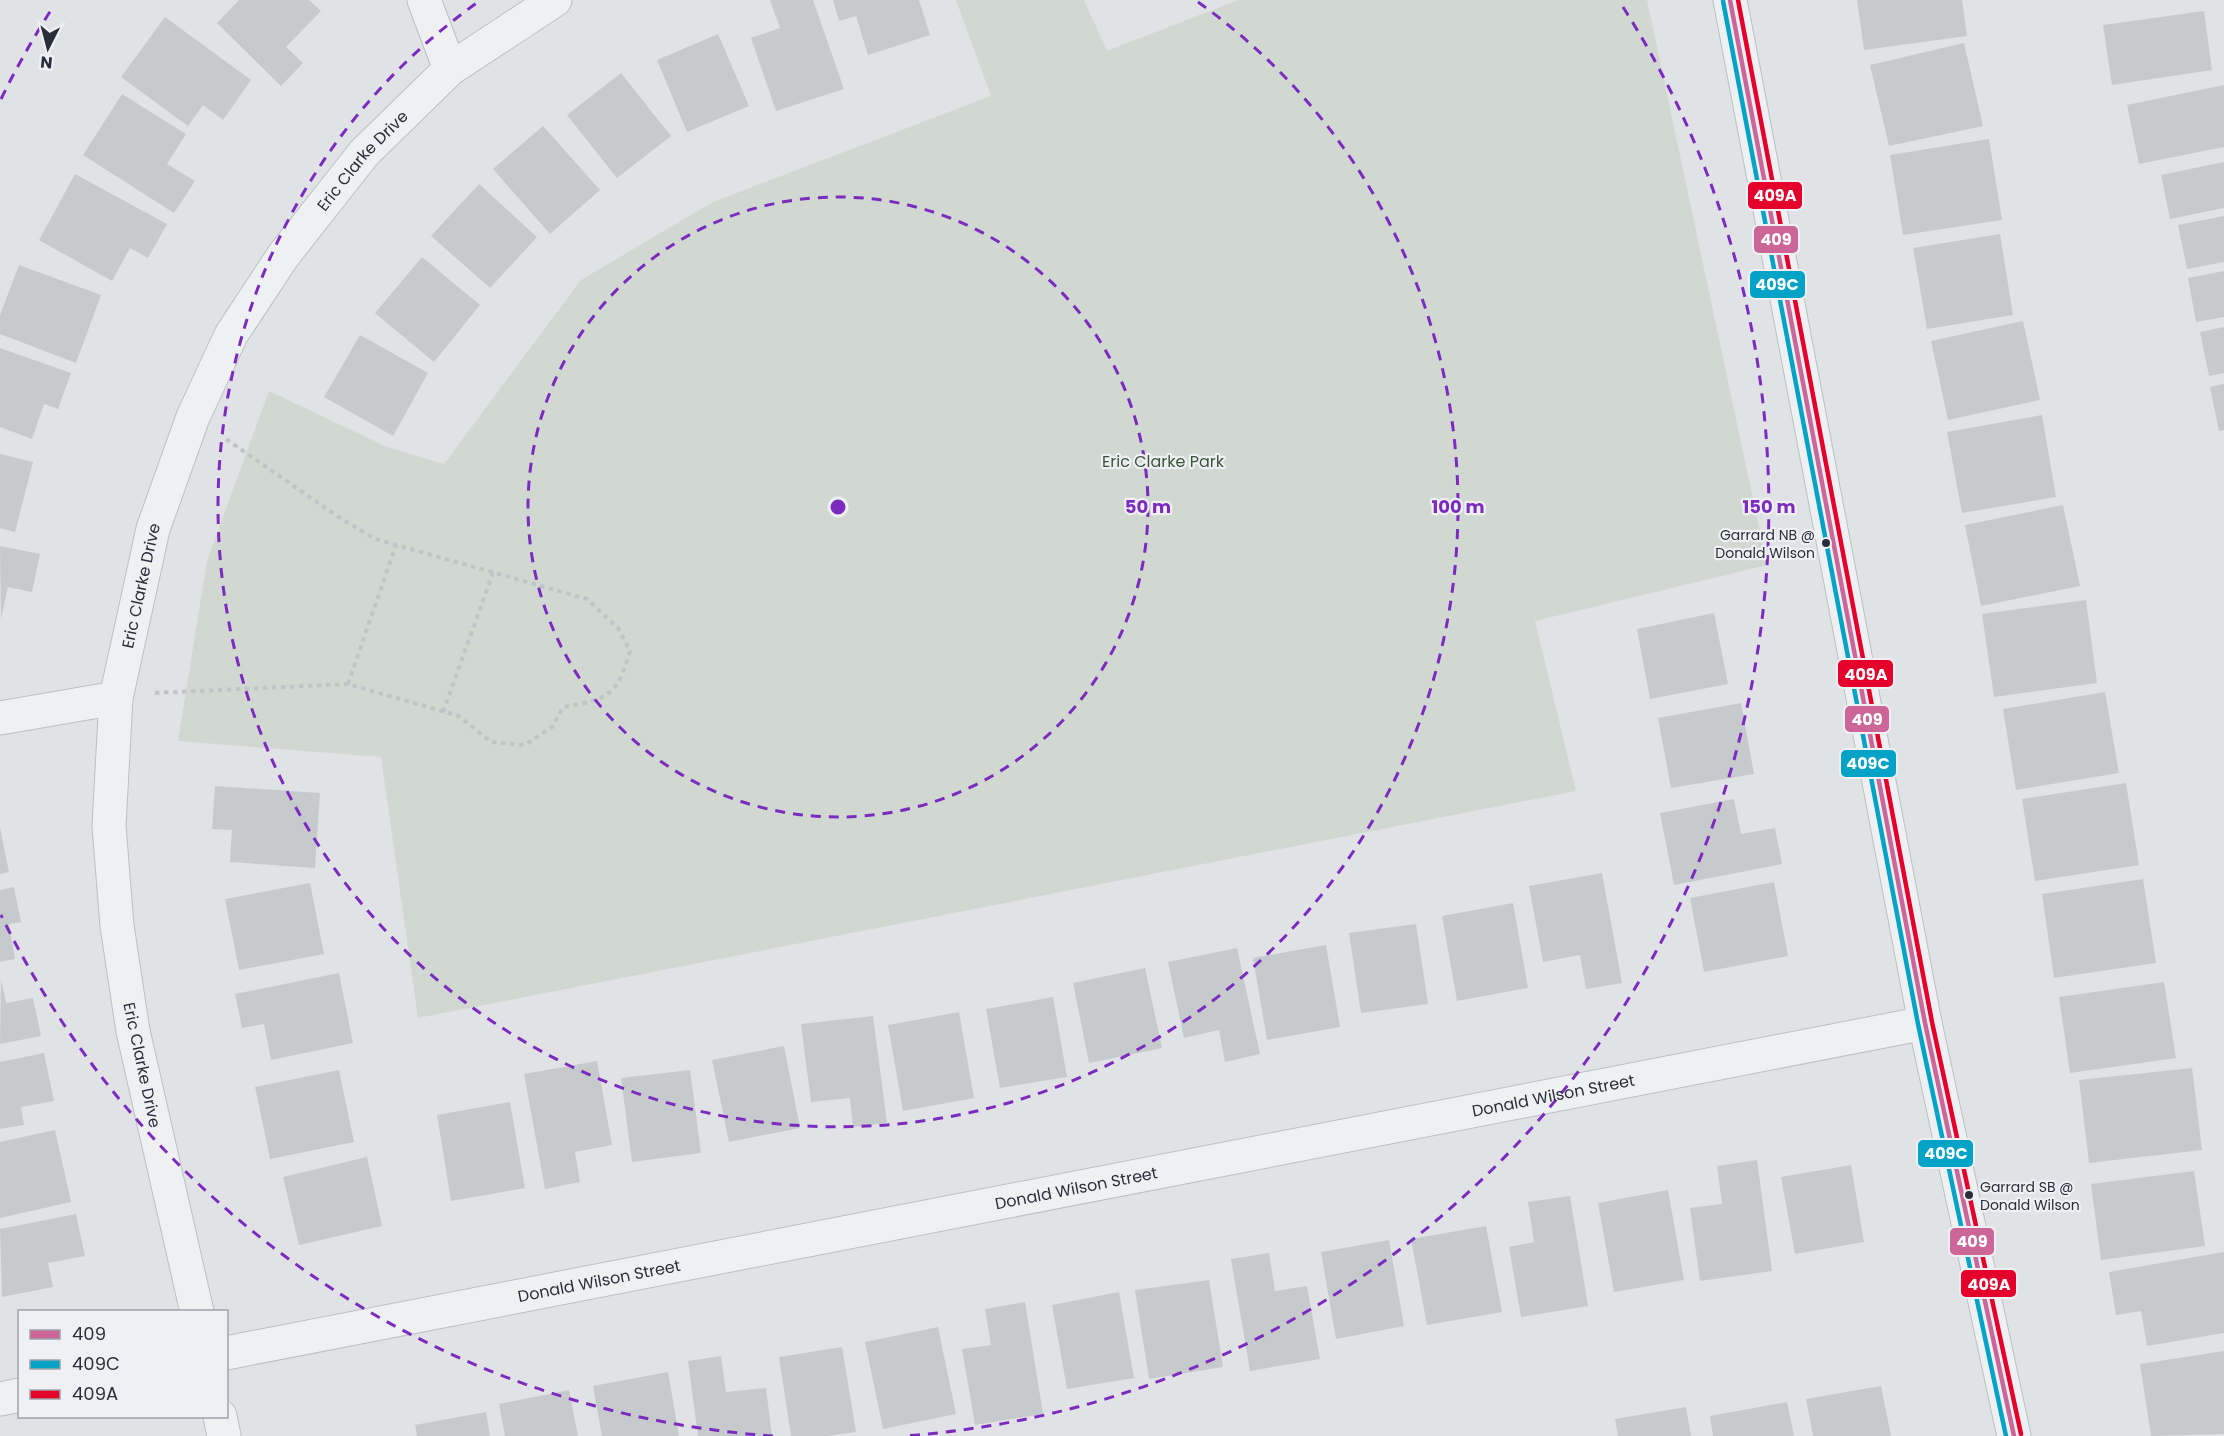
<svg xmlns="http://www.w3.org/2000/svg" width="2224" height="1436" font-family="Poppins,sans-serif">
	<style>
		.green { fill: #d0d8d1 }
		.building { fill: #c7cacd }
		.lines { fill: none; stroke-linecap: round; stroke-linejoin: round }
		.minor-casing { stroke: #bdbfc1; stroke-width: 35 }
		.path { stroke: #c2c3c7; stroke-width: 4; stroke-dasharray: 4.5 4.5; stroke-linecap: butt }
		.minor { stroke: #eff0f2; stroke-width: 33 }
		.bus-1-casing { stroke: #eef0f4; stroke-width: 9 }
		.bus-2-casing { stroke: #eef0f4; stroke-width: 9 }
		.bus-3-casing { stroke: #eef0f4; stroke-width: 9 }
		.bus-1 { stroke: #c69; stroke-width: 4.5 }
		.bus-2 { stroke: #02a3c7; stroke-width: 4.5 }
		.bus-3 { stroke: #e4002b; stroke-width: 4.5 }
		.ring { fill: none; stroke: #7b2cbf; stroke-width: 3; stroke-dasharray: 10 8 }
		.bus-dot { fill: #292e3b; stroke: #eef0f4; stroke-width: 2 }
		.labels { text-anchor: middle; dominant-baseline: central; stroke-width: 4.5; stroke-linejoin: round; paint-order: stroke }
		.bus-label { font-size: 14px; fill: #292e3b; stroke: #eef0f4; text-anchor: end }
		.street-label { font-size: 16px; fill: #292e3b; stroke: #eef0f4 }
		.park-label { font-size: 16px; fill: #3a5538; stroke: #eef0f4 }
		.centre { fill: #7b2cbf; stroke: #eef0f4; stroke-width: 3 }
		.ring-label { font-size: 18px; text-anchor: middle; font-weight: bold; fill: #7b2cbf; stroke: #eef0f4; stroke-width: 4.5; stroke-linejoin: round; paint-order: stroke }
		.line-badge { stroke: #eef0f4; stroke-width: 2 }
		.badge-label { font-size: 16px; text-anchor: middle; font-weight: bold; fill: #fff }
	</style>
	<rect width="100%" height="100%" fill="#e0e2e5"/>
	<path class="green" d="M956,0h128l23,51 131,-51h409l120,565 -232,56 41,170 -1158,227 -37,-261 -203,-16 29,-180 62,-170 118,56 57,17 137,-184 132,-78 278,-106z"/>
	<path class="building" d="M239,0h70l12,11 -35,36 17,16 -22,23 -64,-63z
		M770,0h43l31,89 -68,22 -25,-73 29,-10z
		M833,0h86l11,35 -62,20 -12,-39 -17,5z
		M1857,0h105l5,36 -103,14z
		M2204,11l8,59 -100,15 -9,-60z
		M165,17l86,63 -28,40 -20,-15 -15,21 -67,-49z
		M718,34l31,72 -62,26 -30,-72z
		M1964,43l19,83 -94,20 -19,-81z
		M621,73l50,63 -54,42 -50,-63z
		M2224,85v62l-85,17 -12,-59z
		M122,94l64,40 -19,30 28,17 -21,32 -91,-58z
		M543,126l57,64 -50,44 -57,-65z
		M1989,139l13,81 -99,15 -13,-80z
		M2224,162v46l-54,11 -9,-44z
		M75,174l92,50 -19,34 -18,-10 -18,33 -73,-41z
		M479,184l58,53 -47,51 -59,-52z
		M2224,216v46l-37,7 -9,-44z
		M2000,234l13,81 -86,14 -14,-81z
		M422,257l58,48 -46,57 -59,-49z
		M19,265l82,30 -25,68 -76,-29v-19z
		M2224,271v46l-28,5 -8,-44z
		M2023,321l17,79 -92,20 -17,-79z
		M2224,327v46l-15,3 -9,-44z
		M360,335l68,38 -35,63 -69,-39z
		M0,348l71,25 -13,36 -14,-5 -12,35 -32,-12z
		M2224,384v46l-5,1 -9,-44z
		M2042,415l14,82 -94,16 -15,-81z
		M0,454l33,8 -18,70 -15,-4z
		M2063,505l17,81 -99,20 -16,-81z
		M0,546l40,8 -8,38 -24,-5 -7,32z
		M2086,600l11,83 -103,14 -12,-83z
		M1714,613l14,71 -78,15 -13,-70z
		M2105,692l14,81 -103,17 -13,-81z
		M1741,703l13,71 -83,14 -13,-70z
		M2126,783l13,82 -104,16 -13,-82z
		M215,786l105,7 -5,75 -85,-6 2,-32 -20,-1z
		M1734,799l7,35 34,-6 7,36 -108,21 -14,-72z
		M0,828l9,44 -9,2z
		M1602,873l20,110 -36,6 -6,-34 -37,7 -14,-76z
		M2143,879l13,84 -102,15 -12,-84z
		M1774,882l14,74 -84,16 -14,-74z
		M310,883l14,71 -85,16 -14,-71z
		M14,887l7,35 -12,2 6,35 -15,3v-72z
		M1513,903l15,85 -71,13 -15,-85z
		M1416,924l12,80 -67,9 -12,-80z
		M1326,945l14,82 -73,13 -14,-82z
		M1237,948l23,106 -35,8 -6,-32 -35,8 -16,-76z
		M1145,968l17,80 -73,15 -16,-80z
		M339,973l14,70 -82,17 -7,-36 -22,4 -7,-34z
		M1,979l5,24 27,-5 8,38 -41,8z
		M2164,982l12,76 -106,15 -11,-76z
		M1053,997l14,80 -67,11 -14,-79z
		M959,1012l15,86 -71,13 -15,-86z
		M873,1016l14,107 -34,4 -3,-29 -39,4 -10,-78z
		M784,1046l16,82 -71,14 -17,-82z
		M44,1053l10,48 -33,6 3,18 -24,4v-67z
		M597,1061l15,84 -37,7 5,30 -35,7 -21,-115z
		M2192,1068l10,82 -113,13 -10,-83z
		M339,1070l15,72 -84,17 -15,-72z
		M690,1070l11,83 -69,9 -11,-84z
		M510,1102l15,86 -74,13 -14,-86z
		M55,1130l16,72 -71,16v-76z
		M367,1157l15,69 -83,19 -16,-68z
		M1757,1160l15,111 -72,10 -10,-73 32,-4 -5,-38z
		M1851,1165l13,77 -69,12 -14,-77z
		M2194,1171l11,75 -104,14 -10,-76z
		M1668,1190l16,90 -70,12 -16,-89z
		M1570,1196l18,110 -67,11 -12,-70 25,-5 -6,-40z
		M76,1214l9,42 -37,7 5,24 -51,10 -2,-68z
		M1486,1226l16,86 -75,13 -16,-86z
		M1389,1240l15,86 -68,13 -15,-87z
		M2224,1252v81l-77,13 -6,-35 -25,4 -7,-43z
		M1269,1253l6,38 32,-5 13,73 -70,12 -19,-112z
		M1209,1280l14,87 -74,12 -14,-89z
		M1119,1292l15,86 -67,11 -15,-84z
		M1025,1302l18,112 -68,11 -13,-76 29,-4 -6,-36z
		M938,1327l18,87 -73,15 -18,-87z
		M842,1347l14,85 -28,4h-37l-12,-79z
		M2224,1351v83l-73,2 -11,-72z
		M721,1356l5,36 40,-4 6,48h-74l-10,-75z
		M668,1372l11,64h-77l-9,-50z
		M1881,1386l10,50h-78l-7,-37z
		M569,1390l9,46h-73l-6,-32z
		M1787,1402l7,34h-81l-3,-20z
		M1686,1407l5,29h-73l-3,-17z
		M486,1412l4,24h-73l-2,-11z"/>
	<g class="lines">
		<g class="minor-casing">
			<g id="minor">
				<path d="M424,0l26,69"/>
				<path d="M1730,0l195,1023 89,413"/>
				<path d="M0,718l116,-20"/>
				<path id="s1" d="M197,1312l-64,-281 -16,-105 -8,-100 7,-128 37,-169 40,-112 38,-82 52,-79 81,-103 86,-84 105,-69"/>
				<path id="s2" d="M226,1353l1699,-330"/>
				<path d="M0,1399l20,-4"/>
				<path d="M220,1416l4,20"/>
			</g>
		</g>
		<path class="path" d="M348,684l48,-139
			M155,693l193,-9 111,32 32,26 34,3 27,-18 11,-20c45,-8 54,-10 67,-56l-12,-23 -31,-29 -212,-60 -38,-23 -111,-77
			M443,712l50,-139"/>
		<use href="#minor" class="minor"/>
		<g class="bus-1-casing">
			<path id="bus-1" d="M1730,0l195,1023 89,413"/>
		</g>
		<g class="bus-2-casing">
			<path id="bus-2" d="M1723,1l195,1023 88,412"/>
		</g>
		<g class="bus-3-casing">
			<path id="bus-3" d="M1738,0l194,1022 89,412"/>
		</g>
		<use href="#bus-1" class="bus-1"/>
		<use href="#bus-2" class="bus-2"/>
		<use href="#bus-3" class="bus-3"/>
	</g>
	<g class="ring">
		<circle cx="838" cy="507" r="310"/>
		<path d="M1198 2A620 620 0 1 1 478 2"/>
		<path d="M773 1436A931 931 0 0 1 1 915M1 99A931 931 0 0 1 53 7M1623 7A931 931 0 0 1 903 1436"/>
	</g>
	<g class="bus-dot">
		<circle cx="1826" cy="543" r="5"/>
		<circle cx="1969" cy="1195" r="5"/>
	</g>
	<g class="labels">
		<g class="bus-label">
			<text x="1815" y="535">Garrard NB @<tspan x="1815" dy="18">Donald Wilson</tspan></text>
			<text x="1980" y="1187" text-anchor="start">Garrard SB @<tspan x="1980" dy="18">Donald Wilson</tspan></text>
		</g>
		<g class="street-label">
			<text stroke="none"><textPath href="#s1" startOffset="1224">Eric Clarke Drive</textPath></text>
			<text stroke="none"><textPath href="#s1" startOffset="738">Eric Clarke Drive</textPath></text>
			<text transform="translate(142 1065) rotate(78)">Eric Clarke Drive</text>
			<text stroke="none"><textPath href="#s2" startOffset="1352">Donald Wilson Street</textPath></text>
			<text stroke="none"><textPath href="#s2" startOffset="866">Donald Wilson Street</textPath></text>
			<text stroke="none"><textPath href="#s2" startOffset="380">Donald Wilson Street</textPath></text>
		</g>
		<g class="park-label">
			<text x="1163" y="461">Eric Clarke Park</text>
		</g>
	</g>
	<circle cx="838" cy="507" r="9" class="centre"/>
	<g class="ring-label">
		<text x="1148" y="513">50 m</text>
		<text x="1458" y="513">100 m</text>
		<text x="1769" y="513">150 m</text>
	</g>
	<g class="line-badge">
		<rect x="1747" y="181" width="56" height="29" rx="6" fill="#e4002b"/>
		<rect x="1753" y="225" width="46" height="29" rx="6" fill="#c69"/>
		<rect x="1749" y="270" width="57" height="29" rx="6" fill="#02a3c7"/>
		<rect x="1837" y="659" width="57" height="29" rx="6" fill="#e4002b"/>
		<rect x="1844" y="705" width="46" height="28" rx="6" fill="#c69"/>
		<rect x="1840" y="749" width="57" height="29" rx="6" fill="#02a3c7"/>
		<rect x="1917" y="1139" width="57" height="29" rx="6" fill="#02a3c7"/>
		<rect x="1949" y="1227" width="46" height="29" rx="6" fill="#c69"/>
		<rect x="1960" y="1269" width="57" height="29" rx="6" fill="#e4002b"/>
	</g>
	<g class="badge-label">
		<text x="1775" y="201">409A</text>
		<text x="1776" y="245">409</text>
		<text x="1777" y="290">409C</text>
		<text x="1866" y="680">409A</text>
		<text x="1867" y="725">409</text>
		<text x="1868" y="769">409C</text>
		<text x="1946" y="1159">409C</text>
		<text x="1972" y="1247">409</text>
		<text x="1989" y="1290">409A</text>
	</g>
	<rect x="18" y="1310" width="210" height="108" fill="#eef0f4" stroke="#9fa2aa" stroke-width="1.5"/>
	<rect x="30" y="1330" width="30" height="9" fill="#cc6699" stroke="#9fa2aa" stroke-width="1.5"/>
	<text x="72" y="1340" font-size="18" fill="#292e3b">409</text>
	<rect x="30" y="1360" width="30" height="9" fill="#02a3c7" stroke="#9fa2aa" stroke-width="1.5"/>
	<text x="72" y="1370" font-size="18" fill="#292e3b">409C</text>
	<rect x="30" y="1390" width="30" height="9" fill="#e4002b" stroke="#9fa2aa" stroke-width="1.5"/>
	<text x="72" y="1400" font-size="18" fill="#292e3b">409A</text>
	<g transform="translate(48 48) rotate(186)" stroke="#eef0f4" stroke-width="4.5" paint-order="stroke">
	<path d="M0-4.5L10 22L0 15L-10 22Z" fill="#292e3b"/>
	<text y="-9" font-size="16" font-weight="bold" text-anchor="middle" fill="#292e3b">N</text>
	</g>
</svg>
